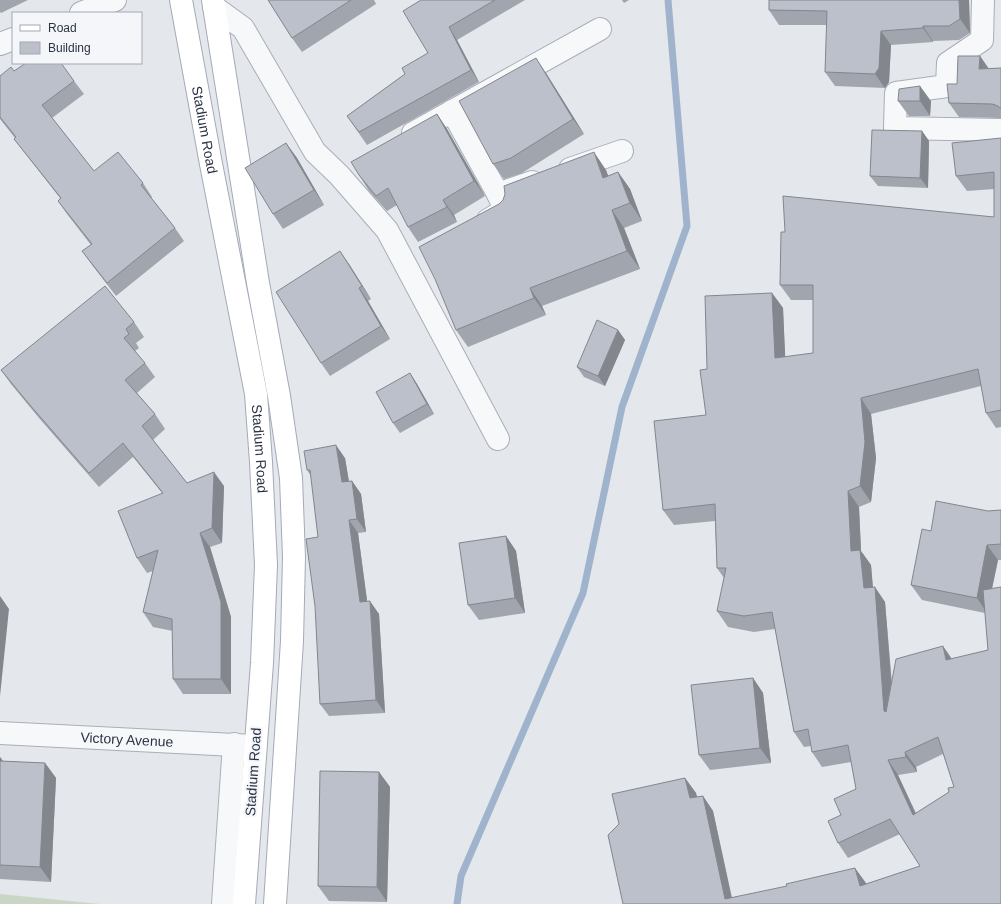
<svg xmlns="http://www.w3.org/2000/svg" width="1001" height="904" font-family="Helvetica,sans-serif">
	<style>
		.green { fill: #c9d6c5 }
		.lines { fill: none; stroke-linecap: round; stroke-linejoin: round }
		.stream { stroke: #9fb4cc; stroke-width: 7 }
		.minor-casing { stroke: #a9aeb7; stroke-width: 24 }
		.major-casing { stroke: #a3abb8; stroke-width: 24 }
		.minor { stroke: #f7f8fa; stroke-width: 22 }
		.major { stroke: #fff; stroke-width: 22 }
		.wall { fill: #a1a5ae; fill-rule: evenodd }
		.shaded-wall { fill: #83868d }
		.building { fill: #bbc0ca; stroke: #83868d; fill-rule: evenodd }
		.labels { text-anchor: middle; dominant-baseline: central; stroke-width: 4; stroke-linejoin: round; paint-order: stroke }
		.street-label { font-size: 14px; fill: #2b3445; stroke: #f4f6f9 }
	</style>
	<rect width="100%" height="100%" fill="#e4e7ec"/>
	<path class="green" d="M0,894l100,10h-100z"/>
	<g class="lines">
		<path class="stream" d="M457,904l4,-28 122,-283 39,-186 65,-181 -19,-226"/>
		<g class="minor-casing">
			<g id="minor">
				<path d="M983,0l-1,40 -34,23 -1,23 -51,7 -1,35 106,2"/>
				<path d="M214,7l29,21 72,124 24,23 48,55 111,209"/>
				<path d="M81,13l34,-13"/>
				<path d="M0,44l13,-5"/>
				<path d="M452,111l46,83"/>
				<path d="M413,133l187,-104"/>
				<path d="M570,169l52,-18"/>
				<path d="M488,220l17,-10 -7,-16 34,-12"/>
				<path id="s1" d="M0,733l254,13"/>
				<path d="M223,904l11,-160"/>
			</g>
		</g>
		<g class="major-casing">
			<g id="major">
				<path id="s2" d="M181,0l30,164 45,230 5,68 5,103 -4,98 -18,241"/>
				<path d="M213,0l45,283 21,113 12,82 3,79 -2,84 -17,263"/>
			</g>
		</g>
		<use href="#minor" class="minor"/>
		<use href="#major" class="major"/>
	</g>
	<path class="wall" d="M0,0h28l-27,13 -1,-1z
		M268,0h106l2,4 -74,48 -10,-14z
		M421,0h104l-68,40 22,42 -112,63 -20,-29 58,-42 23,-21z
		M622,0h7l-5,3z
		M769,0h200l1,33 -11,7 -26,1v1l-42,3 -2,37 -4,6 -50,-2 -10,-14 2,-47h-48l-10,-15z
		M980,56l8,12h13v50l-42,-1 -10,-14 8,-19z
		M14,71l60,10 10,13 -32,24 42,53 49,12 9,14 -1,1 24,30 9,13 -68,55 -24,-31 -10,-14 9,-6 -24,-31 -9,-13 2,-3 -36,-46 -10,-13 1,-1 -15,-19v-43z
		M546,73l38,61 -62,39 -18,6 -11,-15z
		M898,101h33l-1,15h-21z
		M437,114l10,15 38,67 -31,19 3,7 -39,20 -10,-15 -11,-22 -10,6 -18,-20 -10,-16z
		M922,131l7,10 -1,47 -50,-2 -8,-10z
		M1001,138v289l-5,1 -10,-15 -5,-27 -110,28 5,44 -5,44 -12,5 2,44 10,14 2,22 12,15 7,82 60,-25 36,-9 -3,-37 -63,-13 -11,-15 20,-54 57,-20 13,-1v50h-3l-6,28 9,316h-378l62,-126 11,15 1,4 6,-1 10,15 19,87 134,-15v1l54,-18 -20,-32 -52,24 -10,-15 3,-28 15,-26 -5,-27 -29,5 -10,-15 -1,-6 -7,1 -10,-15 -19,-103 -21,3 -26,-5 -11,-16 7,-33 -7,-10 -2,-47 -41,4 -11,-15 43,-95 1,-46 65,-76 11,15 2,49 28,-4v-53h-22l-11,-15 214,-68v-28l-27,2 -11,-15zM943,754l11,33 -5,5 -33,21 -18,-38 19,-3 -1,-5z
		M286,143l11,15 27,47 -41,24 -10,-15z
		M606,170l2,6 10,-4 12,17 12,32 -18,7 16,41 -98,37 4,9 -78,32 -12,-17z
		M349,264l22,35 -3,2 22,38 -60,37 -9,-13z
		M134,322l10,15 -8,6 3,5 -4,3 10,12 10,14 -18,16 18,21 10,15 -12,11 34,43 37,3 -2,57 -12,4 21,70v77h-48l-10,-15v-48l-20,-4 -10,-15 10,-41 -6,2 -10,-15 25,-65 -29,-36 -34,30 -60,-69 -28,-34 -10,-14z
		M618,330l7,10 -20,46 -21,-9 -7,-10z
		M410,373l7,11 17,30 -34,19 -7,-10z
		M345,458l4,23h3l9,13 5,38 -8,1 9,68 12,13 6,99 -56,3 -9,-12 -2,-167 -7,-61 -4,-6z
		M506,536l10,15 9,62 -46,7 -11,-15z
		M753,678l10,15 8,70 -61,7 -11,-15z
		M0,757l3,4 42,2 11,15 -5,104 -51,-3z
		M379,772l11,15 -3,115 -58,-1 -11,-15z"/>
	<path class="shaded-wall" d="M959,0h10l1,33 -10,-14z
		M923,26l10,15v1l-10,-14z
		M449,27l8,13 22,42 -8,-12z
		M881,31l10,14 -2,37 -4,6 -10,-14z
		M980,56l9,13h-10z
		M536,58l10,15 38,61 -11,-15z
		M920,86l11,15 -1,15 -10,-15z
		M437,114l10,15 38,67 -11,-15z
		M922,131l7,10 -1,47 -8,-10z
		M286,143l11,15 27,47 -10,-15z
		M594,152l12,18 9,25 -12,-17z
		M618,172l12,17 12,32 -12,-18z
		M443,200l11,15 3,7 -10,-15z
		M612,210l12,18 16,41 -13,-18z
		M340,251l9,13 22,35 -9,-13z
		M359,288l9,13 22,38 -9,-13z
		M530,288l12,18 4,9 -12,-17z
		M772,293l11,15 3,66 -11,-16z
		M618,330l7,10 -20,46 -7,-10z
		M410,373l7,11 17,30 -7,-10z
		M861,398l10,16 5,44 -5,44 -11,-16z
		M336,445l9,13 6,37 -9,-13z
		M214,472l10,14 -2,57 -10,-15z
		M352,481l9,13 5,38 -9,-13z
		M848,491l11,16 2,44 10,14 3,38 -10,-15 -13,-37z
		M349,520l9,13 11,82 -9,-13z
		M200,533l10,14 21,70v77l-10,-15z
		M506,536l10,15 9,62 -10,-15z
		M987,545l11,15 -11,53 -10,-15z
		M875,587l10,15 10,125 -11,-16z
		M0,596l9,13 -9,87z
		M370,601l9,13 6,99 -9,-13z
		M943,646l11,16 -8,-2z
		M753,678l10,15 8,70 -11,-15z
		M905,752l11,15 1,5 -11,-15z
		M0,757l9,13 -9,-7z
		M888,760l10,15 25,55 -10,-15z
		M45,763l11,15 -5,104 -11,-15z
		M379,772l11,15 -3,115 -10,-15z
		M685,778l11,15 5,21 -11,-16z
		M703,796l10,15 20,93 -8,-5z
		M855,868l11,15 4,18 -10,-15z"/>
	<path class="building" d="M268,0h83l-59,38z
		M421,0h74l-46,27 22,43 -112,62 -12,-16 58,-42 -3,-6 26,-15 -25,-42z
		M769,0h190l1,19 -11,7h-26v2l-42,3 -2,37 -4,6 -50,-2 2,-61 -58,-1z
		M958,56h22l-1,13 22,-1v41l-3,-3 -6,-2 -43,-1 -2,-19h10z
		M536,58l37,61 -62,39 -18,6 -34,-63z
		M26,63h35l13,18 -32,24 52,66 24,-19 25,31 -2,2 34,43 -68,55 -25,-32 10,-7 -34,-43 3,-3 -47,-59 2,-2 -16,-20v-41l11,-9 3,4z
		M920,86v15h-22l1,-12z
		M437,114l37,67 -31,19 4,7 -39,20 -20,-39 -12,8 -17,-21 -8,-13z
		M872,130l50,1 -2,47 -50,-2z
		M1001,138v272l-15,3 -8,-44 -117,29 4,44 -5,44 -12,5 3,60 9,-1 4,38 11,-1 9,124 2,1 10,-53 47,-13 3,14 42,-10 -5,-60 18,-3v317h-378l-15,-69 11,-11 -7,-30 73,-16 5,20 13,-2 22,103 62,-13 -1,-2 69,-16 5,18 60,-20 -30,-47 -52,24 -10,-22 13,-6 -7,-16 22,-10 -8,-44 -36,7 -4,-23 -14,3 -22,-120 -28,4 -27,-5 9,-43h-9l-2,-64 -52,6 -9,-89 52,-6 -6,-45 7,-1 -2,-73 67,-3 3,65 38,-5v-68h-33l1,-53h4l-2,-36 211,21v-45l-38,4 -4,-33zM938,737l16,50 -6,1 1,4 -36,23 -25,-55 18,-3 -1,-5z
		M286,143l28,47 -41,24 -28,-46z
		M594,152l9,26 15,-6 12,31 -18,7 15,41 -97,37 4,10 -78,32 -21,-51 -16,-32 80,-43 4,-4 2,-6 -1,-8z
		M340,251l22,35 -3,2 22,38 -60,37 -45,-71z
		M105,286l29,36 -8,7 3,5 -5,4 21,25 -20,17 30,34 -13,12 45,57 27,-11 -2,56 -12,5 21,69v77h-48l-1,-60 -29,-7 15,-62 -21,8 -19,-47 45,-18 -40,-50 -34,30 -60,-69 -28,-34z
		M597,320l21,10 -20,46 -21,-9z
		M410,373l17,31 -34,19 -17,-31z
		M336,445l6,37 10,-1 5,38 -8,1 11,82 10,-1 6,99 -56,4 -5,-98 -9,-67 12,-2 -8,-67h-3l-3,-19z
		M936,501l52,10 13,-1v34l-14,1 -10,53 -66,-13 11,-56 9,2z
		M506,536l9,62 -47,7 -9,-62z
		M753,678l7,70 -61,7 -8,-70z
		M0,761l45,2 -5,104 -40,-2z
		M320,771l59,1 -2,115 -59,-1z"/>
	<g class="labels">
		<g class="street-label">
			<text stroke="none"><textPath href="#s2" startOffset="132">Stadium Road</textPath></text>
			<text stroke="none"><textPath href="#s2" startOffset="456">Stadium Road</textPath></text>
			<text stroke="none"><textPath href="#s1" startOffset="127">Victory Avenue</textPath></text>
			<text transform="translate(253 772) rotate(-86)">Stadium Road</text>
		</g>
	</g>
	<rect x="12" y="12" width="130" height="52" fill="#f4f6f9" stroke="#a4a8b1"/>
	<rect x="20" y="25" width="20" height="6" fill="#ffffff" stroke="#a4a8b1"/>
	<text x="48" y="32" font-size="12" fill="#2b3445">Road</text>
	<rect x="20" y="42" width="20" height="12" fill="#bbc0ca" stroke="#a4a8b1"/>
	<text x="48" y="52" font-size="12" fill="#2b3445">Building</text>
</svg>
